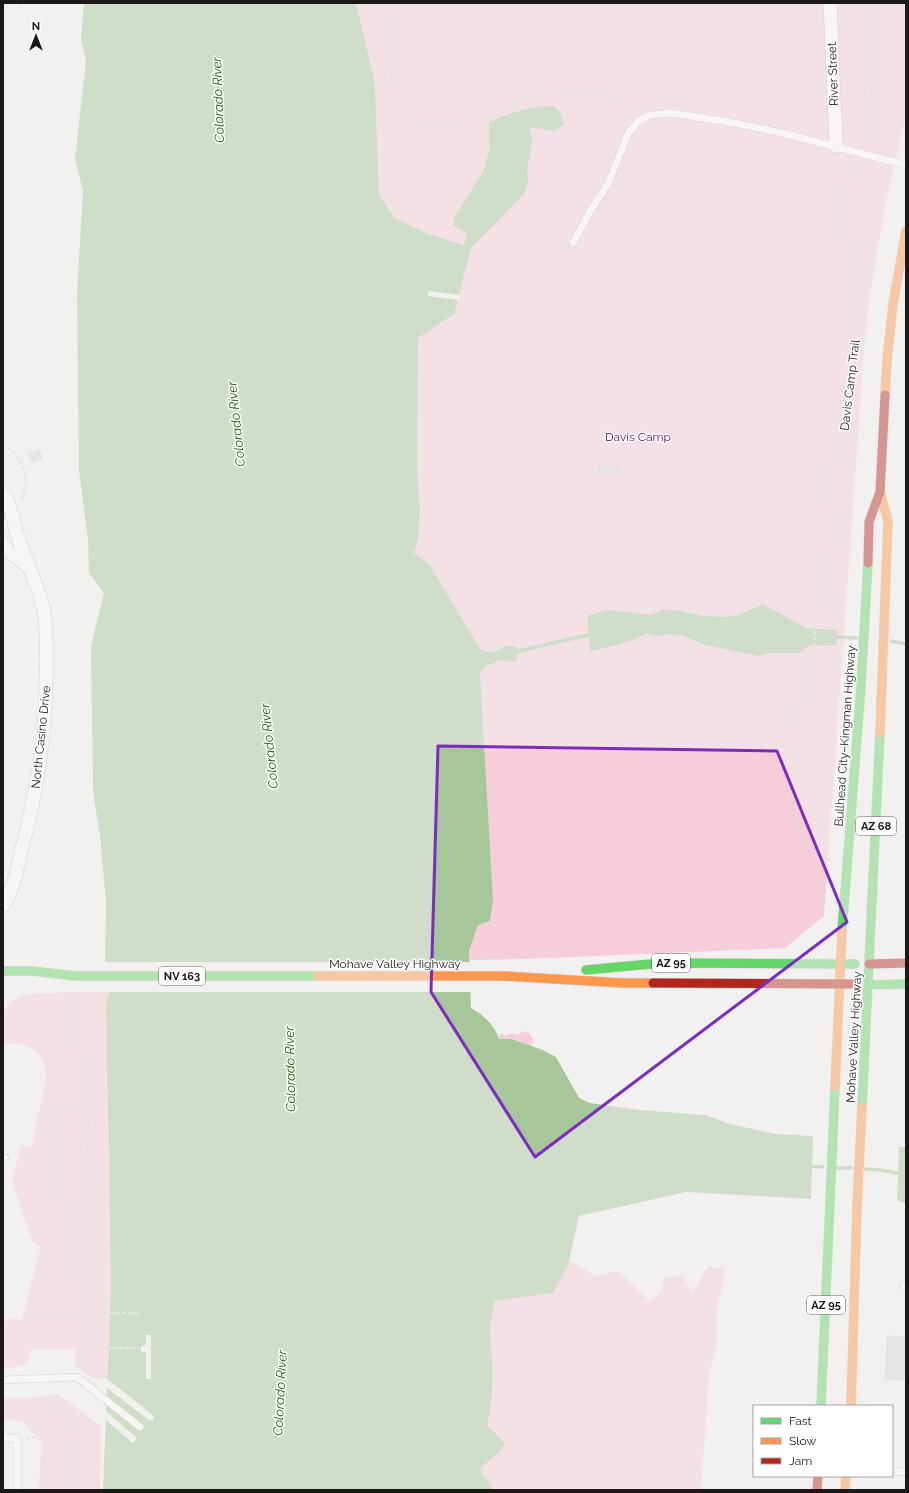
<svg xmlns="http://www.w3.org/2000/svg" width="909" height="1493" font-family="Raleway,sans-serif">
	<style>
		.green { fill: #f5ceda }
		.water { fill: #a7c69a }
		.pier { fill: #f3f1ef }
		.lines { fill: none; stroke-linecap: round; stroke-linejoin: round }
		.stream { stroke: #a7c69a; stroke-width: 3.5 }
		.building { fill: #dbdad8; stroke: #cdcbca }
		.lane-casing { stroke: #b0aead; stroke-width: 8 }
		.street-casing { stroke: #b0aead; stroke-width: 14 }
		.fast-casing { stroke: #cdcccb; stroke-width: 10 }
		.slow-casing { stroke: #cdcccb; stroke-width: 10 }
		.jam-casing { stroke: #cdcccb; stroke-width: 10 }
		.path { stroke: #d7d7d6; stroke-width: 2; stroke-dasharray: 4 2; stroke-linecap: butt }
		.lane { stroke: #fdfdfd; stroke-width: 7 }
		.street { stroke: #fdfdfd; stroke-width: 13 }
		.fast { stroke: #63d668; stroke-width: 9 }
		.slow { stroke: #ff974d; stroke-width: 9 }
		.jam { stroke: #b3261e; stroke-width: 9 }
		.marked { fill: none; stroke: #7b2cbf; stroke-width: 3; stroke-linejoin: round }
		.labels { text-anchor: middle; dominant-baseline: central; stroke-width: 3; stroke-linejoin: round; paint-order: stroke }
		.shield { fill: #fff; stroke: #5f5e5d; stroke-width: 1 }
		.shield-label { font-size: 11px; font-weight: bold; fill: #1a1918 }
		.street-label { font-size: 12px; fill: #1a1918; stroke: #fff }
		.park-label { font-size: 12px; fill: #6a0e3a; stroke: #fff }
		.water-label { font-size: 13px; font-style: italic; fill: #255c00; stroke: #fff }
	</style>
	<rect width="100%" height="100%" fill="#f3f1ef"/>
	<path class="green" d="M356,3h550v112l-18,78 -11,58 -8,50 -5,48 -7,104 -33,463 -39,32 -261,11 -54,1 -1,-9 9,-26 12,-4 3,-22 -13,-225 14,-24 -5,2 -9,-3 -51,-85 -15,-11 5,-19 1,-26 -3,-40 1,-131 36,-23 10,-69 -38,-12 -31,-15 -16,-23 -4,-111z
		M76,992h34l-4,11 5,282 -4,94 -14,-1 -18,-11v-17l-44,-1c-2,20 -12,18 -28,19v-46l9,-4 10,2 19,-74 -8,-3 -21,-61 9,-37 10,2 15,-67c1,-18 -8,-33 -27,-36 -5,-1 -11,1 -16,0v-31l6,-10 17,-9z
		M524,1031l5,2 5,8 -4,5 33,211 19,10 12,9 24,-5 32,30 12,-9 2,-14 19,-2 10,16 16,-27 6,3h10l-8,44v30l-8,33 -8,115h-209l-1,-6 -9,-9 -1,-7 17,-15 -12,-28 5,-20 2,-29 -3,-49 6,-43 4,-241 -2,-6 4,-4 3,3 6,-3 7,2z
		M56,1393l45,33 -1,64h-61l2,-48 -18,-20 -20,-4v-20h34z"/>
	<path class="water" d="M84,3h272l19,81 4,111 16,23 31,15 37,12 3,-5 1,-6 -14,-9 1,-7 30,-48 5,-21v-27c21,-9 42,-16 65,-16l7,8 3,11 -11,6 -24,-4 3,11 -1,13 -4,18 1,12 -4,13 -53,54 -17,66 -36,24 -1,130 3,40 -1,26 -5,19 15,11 51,85 9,3 10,-2 7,-4 11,1v13l-1,2 -16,-2 -10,5h-4l-6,9 13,225 -3,22 -12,4 -9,26 2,57c13,8 23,16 28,31h12l32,11 13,7 23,41 11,5 49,7 66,5 25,9 46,10 37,2 -2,63 -125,-7 -107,24 -11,50 -15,27 -59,8 -4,26 3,49 -2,29 -4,20 18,18 -7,10 -17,15 1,7 9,9 1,6h-389l8,-205 -5,-282 4,-11 -4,-16 -1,-16 1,-59 -6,-65 -7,-45 -2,-145 13,-53 -15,-20 -1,-33 -9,-70 -2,-175 6,-104 -8,-32 11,-99 -5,-21z
		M763,604l43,24 31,2v15l-29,1 -8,7h-29l-12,3 -54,-11 -20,-9 -17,-2 -12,2 -10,-3c-13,9 -40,15 -56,18l-3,-35 20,-6 45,5 11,-6 12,1 28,6 23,1 13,-2z
		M899,1147h7v57l-9,-4z"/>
	<path class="pier" d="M428,291l32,4 -1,5 -31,-4z
		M103,962h369v30h-364l-4,-15z
		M146,1335h5v44h-5v-27h-5v-6l5,-1z
		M107,1379l46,36 1,5h-5l-42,-32z
		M104,1410l33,28 -4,5 -30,-25z"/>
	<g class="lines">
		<path class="stream" d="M834,637l23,1
			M891,641l15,3
			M514,652l78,-18
			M807,1166l16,1
			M837,1168h14
			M865,1169l16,1 25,5"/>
	</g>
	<path class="building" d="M39,450l3,9 -10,3 -3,-9z
		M599,465h20v10h-20z
		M888,1336l18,1v43l-21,-1z"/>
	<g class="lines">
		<g class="lane-casing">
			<path id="lane" d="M573,243l18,-33 17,-26 20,-50 10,-13 12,-6 20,-2 59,9 57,12 120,31
				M3,1158h2
				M904,1286h2
				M3,1380l74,-3 63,50
				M3,1437l14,2v51
				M892,1471l14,1"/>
		</g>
		<g class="street-casing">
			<path id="street" d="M830,3l6,143
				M3,544l7,8 18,15
				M3,906c11,-17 14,-38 19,-58 16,-60 25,-122 24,-185 0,-18 1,-35 -2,-52 -4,-23 -16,-43 -23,-65 -6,-17 -9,-34 -15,-50"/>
		</g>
		<g class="fast-casing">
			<path id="fast" d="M842,931l19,-245 7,-123
				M586,970l75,-7 194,1
				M3,971h29l44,5h242
				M868,985l38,-1
				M862,1107l18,-374
				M821,1406l14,-319"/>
		</g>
		<g class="slow-casing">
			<path id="slow" d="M885,395l2,-34 6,-57 13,-73
				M880,733l8,-212 -8,-29
				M318,976h185l120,7h30
				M835,1087l7,-156
				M851,1406l6,-199 5,-100
				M845,1490l1,-14"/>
		</g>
		<g class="jam-casing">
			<path id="jam" d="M868,563l1,-41 11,-30 5,-97
				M869,964l37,-1
				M653,983l200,1
				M817,1490l1,-14"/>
		</g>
		<path class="path" d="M19,3l1,4
			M862,3l3,9 3,19 -3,56 1,45 -2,13
			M393,92l-5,-50 7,-17 11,-18 -1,-4
			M422,128l63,-13 64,-23 33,-4 19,5 38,17
			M3,443c19,16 30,32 18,57
			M831,861l-28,-20 -8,-19 -9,-56 -2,-30 5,-21 14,-15 9,-14 4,-76 4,-25 14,-40 3,-18 -10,-39 2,-19 18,-39 2,-35 12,-111 1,-18 -18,-35 -3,-18 1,-15 13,-25 4,-11
			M70,992v12l5,21 1,17 8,22 4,27 -3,12 -3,5 4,2 2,4 3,33v29l3,56 3,17 -3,39 -1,46 -3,13 -9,11 7,6 -5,5
			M46,1095l2,2 1,25 10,43 11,83 3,14 9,23 5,20 6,8
			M41,1115l41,-7 -4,11 3,25 -1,20v53l4,18 1,25 6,16 3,12
			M98,1313h43
			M26,1314h68
			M101,1348h40
			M26,1439c22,0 21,-28 33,-40 7,5 13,11 17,19 9,20 0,53 -7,72"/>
		<use href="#lane" class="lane"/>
		<use href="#street" class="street"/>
		<use href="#fast" class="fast"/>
		<use href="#slow" class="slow"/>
		<use href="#jam" class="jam"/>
	</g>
	<path d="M0 0H909V1493H0ZM438,746l339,5 70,171 -312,235 -104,-165z" fill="#f3f1ef" fill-opacity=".55" fill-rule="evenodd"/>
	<path class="marked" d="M438,746l339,5 70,171 -312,235 -104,-165z"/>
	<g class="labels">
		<g class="shield">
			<rect x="856" y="817" width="40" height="18" rx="3"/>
			<rect x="652" y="954" width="38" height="18" rx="3"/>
			<rect x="159" y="967" width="46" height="18" rx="3"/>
			<rect x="807" y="1296" width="38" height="18" rx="3"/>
		</g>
		<g class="shield-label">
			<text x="876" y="826">AZ 68</text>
			<text x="671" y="963">AZ 95</text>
			<text x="182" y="976">NV 163</text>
			<text x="826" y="1305">AZ 95</text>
		</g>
		<g class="street-label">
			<text transform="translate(833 74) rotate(-92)">River Street</text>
			<text transform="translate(850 385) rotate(-83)">Davis Camp Trail</text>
			<text transform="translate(845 736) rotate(-86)">Bullhead City–Kingman Highway</text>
			<text transform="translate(41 737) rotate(-84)">North Casino Drive</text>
			<text x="395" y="964">Mohave Valley Highway</text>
			<text transform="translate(854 1037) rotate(-87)">Mohave Valley Highway</text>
		</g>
		<g class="park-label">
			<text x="638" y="437">Davis Camp</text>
		</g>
		<g class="water-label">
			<text transform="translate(218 100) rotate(-92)">Colorado River</text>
			<text transform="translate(236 424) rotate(-96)">Colorado River</text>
			<text transform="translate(269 746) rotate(-96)">Colorado River</text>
			<text transform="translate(290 1069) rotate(-91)">Colorado River</text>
			<text transform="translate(280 1393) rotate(-87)">Colorado River</text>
		</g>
	</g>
	<rect width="909" height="1493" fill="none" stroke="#1a1918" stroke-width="8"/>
	<rect x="753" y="1405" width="140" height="72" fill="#ffffff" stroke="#a3a3a3"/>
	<rect x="761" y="1418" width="20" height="6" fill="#63d668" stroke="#a3a3a3"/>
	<text x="789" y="1425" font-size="12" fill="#1a1918">Fast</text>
	<rect x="761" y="1438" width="20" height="6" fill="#ff974d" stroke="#a3a3a3"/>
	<text x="789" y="1445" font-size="12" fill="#1a1918">Slow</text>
	<rect x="761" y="1458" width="20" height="6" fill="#b3261e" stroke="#a3a3a3"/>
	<text x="789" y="1465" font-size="12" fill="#1a1918">Jam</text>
	<g transform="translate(36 36)" stroke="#ffffff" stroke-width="3" paint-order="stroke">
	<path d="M0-3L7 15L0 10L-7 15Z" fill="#1a1918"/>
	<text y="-6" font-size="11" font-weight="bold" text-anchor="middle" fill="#1a1918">N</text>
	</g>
</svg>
